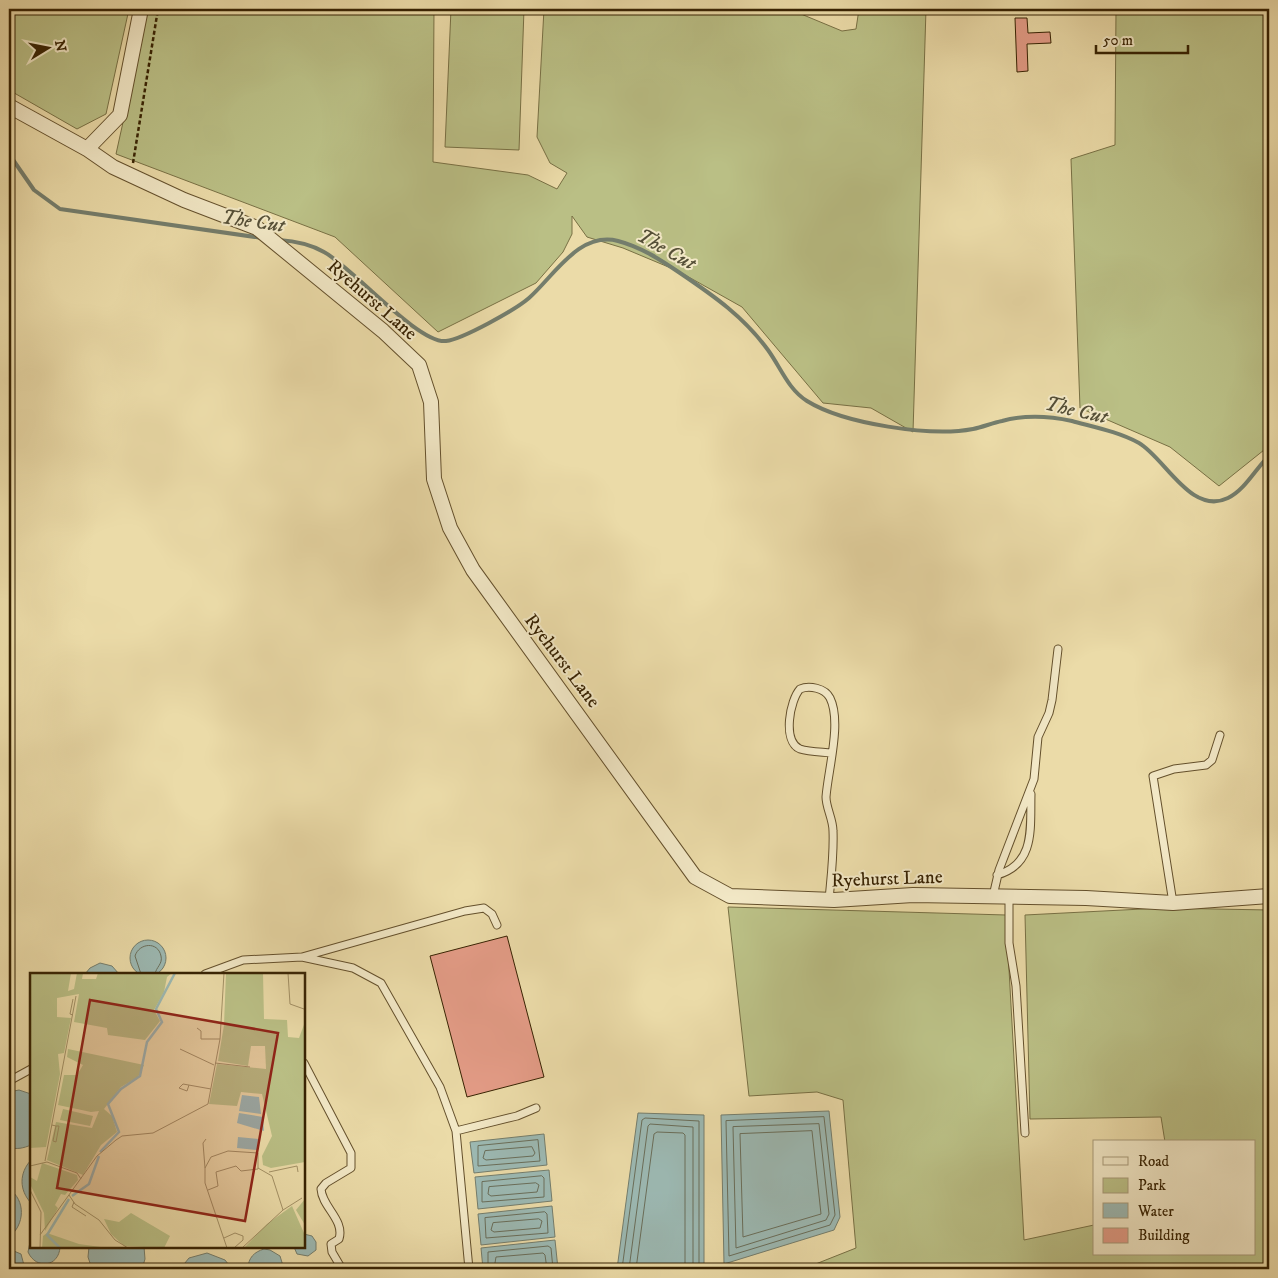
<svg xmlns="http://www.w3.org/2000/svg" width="1278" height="1278" font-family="'IM FELL DW Pica',serif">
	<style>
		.green { fill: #babf85; stroke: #787044 }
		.water { fill: #9cb9b3; stroke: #747d6c }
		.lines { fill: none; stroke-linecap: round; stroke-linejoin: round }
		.shore { stroke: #6a6e5a; stroke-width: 1 }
		.stream { stroke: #747d6c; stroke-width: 4 }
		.building { fill: #e49c87; stroke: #372202 }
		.lane-casing { stroke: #64502c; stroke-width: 9 }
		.street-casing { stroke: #64502c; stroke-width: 16 }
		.path { stroke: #372202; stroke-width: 2.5; stroke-dasharray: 4 2.5; stroke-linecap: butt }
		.lane { stroke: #f2e8c6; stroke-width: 7 }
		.street { stroke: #f2e8c6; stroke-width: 14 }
		.labels { text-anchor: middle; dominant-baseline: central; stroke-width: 4; stroke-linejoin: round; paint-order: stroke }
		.street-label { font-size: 19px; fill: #372202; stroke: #f2e8c6 }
		.water-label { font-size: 20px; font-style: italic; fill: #554f37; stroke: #f2e8c6 }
		.inset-river { fill: none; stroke: #9cb9b3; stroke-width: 2.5 }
		.inset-road { fill: none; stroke: #a39166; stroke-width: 1 }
		.view { fill: #8f2418; fill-opacity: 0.15; stroke: #8f2418; stroke-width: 2.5 }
		.inset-edge { fill: none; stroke: #372202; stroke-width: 2.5 }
	</style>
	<rect width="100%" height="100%" fill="#ebdba8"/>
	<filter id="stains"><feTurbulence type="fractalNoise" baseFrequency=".004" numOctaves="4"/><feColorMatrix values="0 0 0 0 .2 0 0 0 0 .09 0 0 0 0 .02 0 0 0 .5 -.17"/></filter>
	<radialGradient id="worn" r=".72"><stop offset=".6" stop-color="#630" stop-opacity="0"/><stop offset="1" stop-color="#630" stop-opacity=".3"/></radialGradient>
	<path class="green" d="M9,9h120l-23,105 -29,15 -68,-39z
		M148,9h286l-1,153 95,13 29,14 10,-16 -17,-10 -13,-26 7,-128h245l53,22 14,-2 3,-20h67l-13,423 -42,-24 -48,-5 -81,-96 -64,-36 -55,-23 -36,-11 -15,-21v18l-9,18 -27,31 -98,49 -103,-95 -219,-83z
		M451,9h73l-5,141 -74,-3z
		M1116,9h153v437l-50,40 -49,-39 -90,-39 -9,-249 44,-14z
		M728,907l278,8 18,325 70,-15v29h160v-112h-89l-4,-25 -131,2 -5,-204 137,-7 107,2v359h-466l53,-21 -13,-148 -26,-8 -68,4z"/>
	<path class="water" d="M130 958a18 18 0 1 1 36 0a18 18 0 1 1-36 0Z
		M100,963l12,3 7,8h-34l5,-6z
		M19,1090l12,4v51c-7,3 -15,5 -22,2v-55z
		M829,1111l11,106 -6,13 -110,34 -3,-149z
		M638,1113l66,2v154h-87z
		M544,1134l3,31 -73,8 -4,-31z
		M31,1160v43c-12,-13 -12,-30 0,-43z
		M549,1170l3,31 -74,8 -3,-32z
		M9,1189c17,11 16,36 0,48z
		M552,1206l3,31 -74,8 -3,-31z
		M304,1234l8,2 4,6v8l-8,6 -11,-2 -3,-7h10z
		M31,1237v10h29c-1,20 -24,23 -32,5z
		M555,1240l3,29h-75l-2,-21z
		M89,1247h55l1,12 -3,10h-50l-4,-12z
		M9,1249l12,5 4,15h-16z
		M264,1249l6,1 10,6 4,13h-36c0,-11 6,-17 16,-20z
		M207,1253l18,7 7,9h-52l9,-11z"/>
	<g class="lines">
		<path class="shore" d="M141,974l-6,-18c4,-13 23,-15 26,0 2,8 -5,11 -6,18
			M824,1117l11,98 -5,10 -101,31 -3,-135z
			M819,1124l10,90 -3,6 -90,28 -3,-121z
			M812,1131l9,83 -78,23 -3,-103z
			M538,1140l2,21 -62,5v-20z
			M532,1147l3,6 -2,3 -47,4 -3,-2 2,-7z
			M542,1176l2,2v19l-62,5v-20z
			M536,1183l3,2 -2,7 -46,4 -3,-2 1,-7z
			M545,1212l2,2 1,19 -62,5 -1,-20z
			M539,1219l3,2 -2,7 -46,4 -3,-2 2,-7z
			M488,1269v-17l60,-6 3,2 2,21
			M494,1269l2,-12 47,-4 2,2 2,14
			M622,1269l20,-149 3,-2 54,3v148
			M629,1269l19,-143 2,-2 43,3v142
			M636,1269l18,-135 3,-2 26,1 2,2v134"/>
		<path class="stream" d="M9,154l25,36 26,19 202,29
			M279,240c16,1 31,4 45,12 28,15 94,92 122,89 17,-2 69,-31 83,-43 25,-22 50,-67 89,-57 23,6 43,19 62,32 34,23 64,44 88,77 13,18 20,39 39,51 37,23 124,36 166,28 10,-2 19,-6 29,-8 22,-6 47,-5 70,0 22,6 47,11 67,22 26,15 52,73 89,55 17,-8 28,-30 41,-42"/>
	</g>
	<path class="building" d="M1015,18h12l1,15 22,-1 1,11 -24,1 1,27 -11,1z
		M507,936l37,141 -77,20 -37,-141z"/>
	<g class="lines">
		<g class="lane-casing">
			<path id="lane" d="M997,875c39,-11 33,-48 34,-81
				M993,896l6,-26 35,-91 4,-42 11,-24 3,-13 6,-51
				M1009,896v47l7,43 9,147
				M829,900c2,-23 5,-46 4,-69 0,-12 -7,-23 -7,-34 2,-27 16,-75 4,-99 -5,-10 -21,-13 -30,-9 -10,11 -18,52 0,60 9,3 22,3 31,4
				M1173,903l-20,-127 21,-7 32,-4 6,-5 8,-25
				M302,957l163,-46 19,-3 8,6 5,11
				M205,974l38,-14 59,-3 51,11 28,15 59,104 16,44 13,138
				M304,1063l47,90v15l-25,15 -5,6c1,18 24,31 18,50l-8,5 1,8 10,17
				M9,1081l22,-12
				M456,1131l61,-15 19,-8"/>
		</g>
		<g class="street-casing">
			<path id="street" d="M9,106l78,43 26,18 71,33 73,28 126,103 36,34 12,37 3,77 16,49 23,42 222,307 35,19 104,4 79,-5 173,3 87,5 96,-7
				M87,149l33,-34 21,-106"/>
		</g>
		<path class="path" d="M133,163l25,-154"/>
		<use href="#lane" class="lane"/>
		<use href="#street" class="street"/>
	</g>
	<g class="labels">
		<g class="street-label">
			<text transform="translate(372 300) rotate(41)">Ryehurst Lane</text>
			<text transform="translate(562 661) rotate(53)">Ryehurst Lane</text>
			<text transform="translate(887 879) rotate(-2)">Ryehurst Lane</text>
		</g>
		<g class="water-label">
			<text transform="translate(253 222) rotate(8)">The Cut</text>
			<text transform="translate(666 250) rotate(29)">The Cut</text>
			<text transform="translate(1076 411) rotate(13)">The Cut</text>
		</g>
	</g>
	<g transform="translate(30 973)">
		<rect width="275" height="275" fill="#ebdba8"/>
		<path d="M0,0h41l-3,18 6,-2 3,-16h6l-1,6h14l2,-6h74l-5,4 -3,15 -10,18 6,11 -15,19 -37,-5 -1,-7 -33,-6 5,-28 -22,4v19l14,1 -7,35 -6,1 2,20 -14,73 -16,1zM196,0h37l1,46 23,1 1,17 11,1 6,-16v140l-34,6 -8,-3 -1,-9 10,-20 -10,-42 -21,-2 -4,14 -28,-2 8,-40 49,5 -1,-23h-14l-3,20 -30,-5 6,-36zM38,76l76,16 -6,12 -17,10 -17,22 8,7 5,16 -16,13 -18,30 -36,-15 9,-38 36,6 7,-17 -8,1 -33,-7 6,-30h13l6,-10 -16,-8zM33,136l30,7 -3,10 -30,-6zM12,190l35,12 1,5 -13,15 -4,-1 -6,11 3,3 -13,23 -1,-18 -14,-29v-7l7,4zM275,226v26l-9,-15zM262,233l12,27 1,-3v18h-61l23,-24zM101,240l39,23 -6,12 -40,-2 -13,-12 -7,-15 15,3zM17,260l32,11 29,4h-66l1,-12z" fill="#babf85"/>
		<path d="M212,122l17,2 2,17 -22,-3zM209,140l24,4 1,14 -27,-8zM208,164l20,2 -1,11 -20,-2z" fill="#9cb9b3"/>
		<path class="inset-river" d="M70,179l19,-20 -11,-28 13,-15 19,-13 7,-34 15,-20 -6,-13 19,-36M42,223l17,-12 10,-28M30,275l-13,-13 22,-36"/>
		<path class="inset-road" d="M258,0l2,31 14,5M43,42l-3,-1 3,-15M167,55l4,3v8h19M150,76l34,16M185,90l35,4M159,112l-2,6 -8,-3 4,-4 28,5M22,152l4,1h3l-3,16 -3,-1 3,-15M15,188l31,-165M0,193l17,-4 30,11 4,6M175,195l-2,-25 3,-4M228,195l14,8 11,34M239,199l28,-6 1,6M0,217l11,22 -1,36M178,217l10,-4 -2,-14 20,-6 5,5 17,-2v-16l-30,-2 -17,6 -6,11v15l22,65M39,222l6,9 24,16 16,20 13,8M44,229l-2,5 14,9M10,262l57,-79 19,-16 6,-4 31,-3 55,-29 12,-65 4,-66M194,265l11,-5 8,3v4l-9,8M212,275l41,-38 19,-12"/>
		<path class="view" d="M60,27l188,33 -33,188 -188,-33z"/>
		<rect width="275" height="275" class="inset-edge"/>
	</g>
	<rect width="1278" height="1278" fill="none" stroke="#ebdba8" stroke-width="30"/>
	<rect x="10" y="10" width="1258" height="1258" fill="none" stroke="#372202" stroke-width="2.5"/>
	<rect x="15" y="15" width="1248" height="1248" fill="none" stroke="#372202"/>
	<rect x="1093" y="1140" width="162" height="115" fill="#f2e8c6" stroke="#a79978"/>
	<rect x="1103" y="1157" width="25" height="8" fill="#f2e8c6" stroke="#a79978"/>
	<text x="1138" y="1166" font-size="15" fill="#372202">Road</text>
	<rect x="1103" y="1178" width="25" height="15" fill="#babf85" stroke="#a79978"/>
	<text x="1138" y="1190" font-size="15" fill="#372202">Park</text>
	<rect x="1103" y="1203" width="25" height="15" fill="#9cb9b3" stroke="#a79978"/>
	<text x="1138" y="1216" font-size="15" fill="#372202">Water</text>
	<rect x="1103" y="1228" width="25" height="15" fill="#e49c87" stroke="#a79978"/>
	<text x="1138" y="1240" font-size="15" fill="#372202">Building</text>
	<g transform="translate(48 48) rotate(80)" stroke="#f2e8c6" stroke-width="4" paint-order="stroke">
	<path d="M0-4L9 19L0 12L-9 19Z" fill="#372202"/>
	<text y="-8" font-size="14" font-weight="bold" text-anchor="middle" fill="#372202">N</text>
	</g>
	<path d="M1096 45v8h92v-8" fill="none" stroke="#372202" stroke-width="2.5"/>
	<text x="1103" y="45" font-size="15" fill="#372202" stroke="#f2e8c6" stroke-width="4" paint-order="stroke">50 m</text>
	<rect width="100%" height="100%" filter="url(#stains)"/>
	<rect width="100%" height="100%" fill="url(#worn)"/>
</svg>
